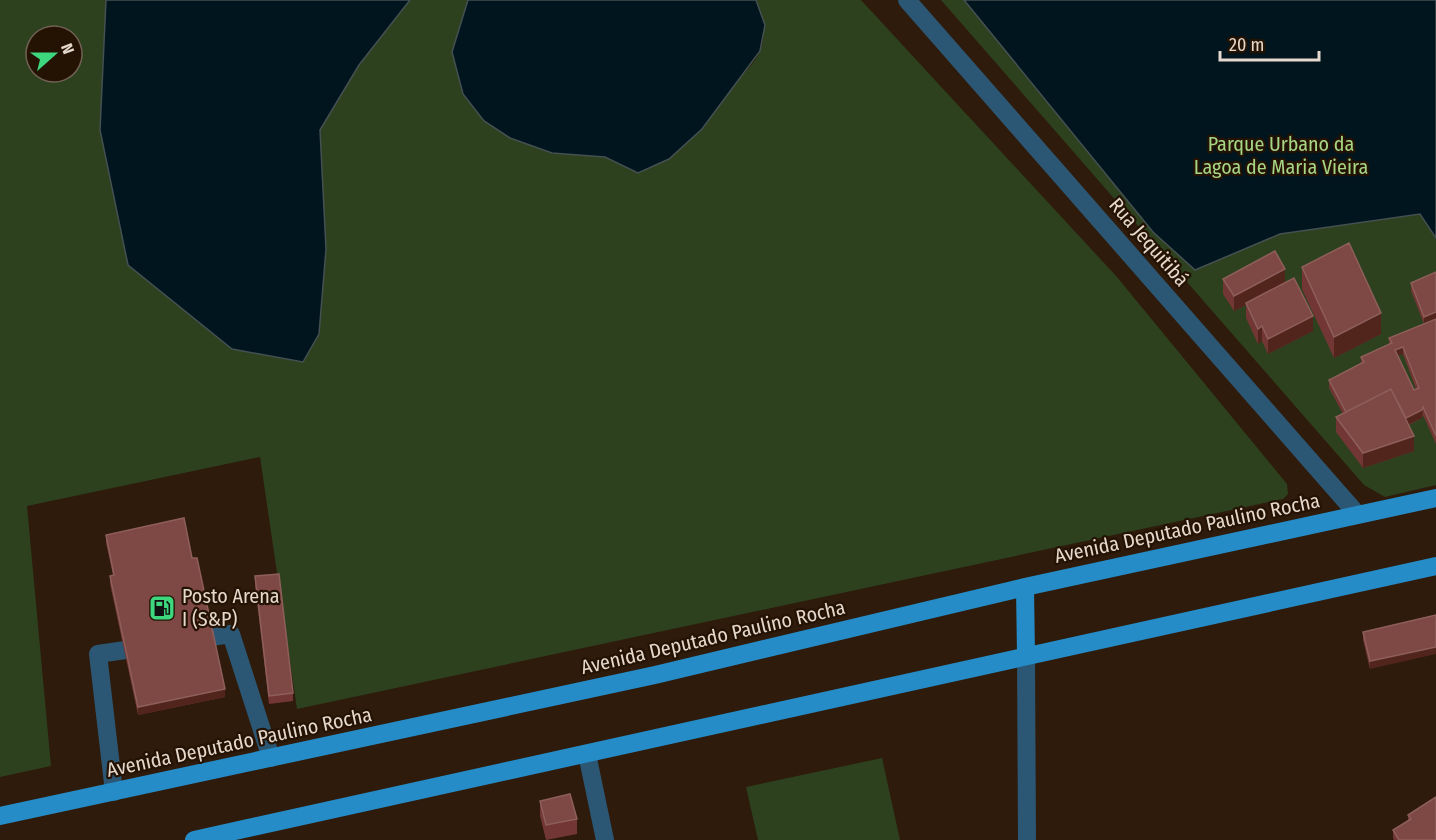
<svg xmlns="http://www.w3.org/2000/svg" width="1436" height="840" font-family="'Fira Sans Condensed',sans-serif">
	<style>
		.green { fill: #2d411e; fill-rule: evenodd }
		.water { fill: #00151e; stroke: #455052; stroke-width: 1.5 }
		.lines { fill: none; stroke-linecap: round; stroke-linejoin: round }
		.minor { stroke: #2c5774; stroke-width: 18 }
		.major { stroke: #258cc8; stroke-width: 18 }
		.wall { fill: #723734; fill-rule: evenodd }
		.shaded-wall { fill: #51251c }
		.building { fill: #7e4844; stroke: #8e5f5a; stroke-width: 1.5; fill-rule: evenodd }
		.labels { text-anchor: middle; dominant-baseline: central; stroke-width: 4.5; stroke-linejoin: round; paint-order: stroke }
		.park-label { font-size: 20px; fill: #a6d685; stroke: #241203 }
		.street-label { font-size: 20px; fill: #e5d8cd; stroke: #241203 }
		.poi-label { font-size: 20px; fill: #e5d8cd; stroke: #241203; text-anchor: start }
	</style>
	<rect width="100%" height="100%" fill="#2e1b0b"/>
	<path class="green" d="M0,0h106l-6,130 219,204 7,-85 -6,-119 39,-65 51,-65h58l-16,52 100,101 53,4 33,16c24,-23 115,-98 123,-124 6,-19 1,-31 -5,-49h105l256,277 170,207 1,10 -5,5 -986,210 -37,-252 -233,49 24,260 -51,11zM36,36h36v36h-36z
		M941,0h495v485l-51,12 -21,-12z
		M882,758l18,82h-142l-12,-53z"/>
	<path class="water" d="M106,0h304l-51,65 -39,65 6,119 -7,85 -16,28 -71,-13 -104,-84 -28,-135z
		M468,0h288l9,25 -5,26 -58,78 -33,30 -31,14 -33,-16 -53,-4 -42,-15 -26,-17 -21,-27 -11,-42z
		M964,0h472v238l-16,-24 -140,20 -85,36 -42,-38z"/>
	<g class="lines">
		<path class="minor" d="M907,0l450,514
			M191,640l40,-6 40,124
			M1026,655l1,185
			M587,754l18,86
			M114,792l-16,-138 48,-7"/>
		<path class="major" d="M1025,587l1,68
			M0,816l655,-141 370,-88 411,-89
			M194,840l1242,-274"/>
	</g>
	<path class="wall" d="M1302,267l79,67 -47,24 -32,-69z
		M1436,272v172l-13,-29 -1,3 -13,7 5,26 -51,17 -27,-36v-15l7,-3 -14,-26v-8l32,-16v-7l28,-13v-6l35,-14 -13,-33v-8zM1403,354l13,35 -2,1 -16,-34z
		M1223,279l62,3 28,49 -45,23 -6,-13 -4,3 -12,-26v-13l-12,6 -11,-17z
		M106,535l86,23 33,139 -87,18 -28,-131v-8l3,-1 -7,-32z
		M255,576l38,117v8l-24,3 -14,-120z
		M1436,615l-66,54 -7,-29v-8z
		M540,801l37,18v15l-31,6 -6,-24z
		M1408,815l28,25h-42l-1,-2v-8l15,-10z"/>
	<path class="shaded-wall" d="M1285,269v15l-39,19v2l-12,6v-15z
		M1436,312v8l-12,4v-7z
		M1381,313v21l-47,24v-21z
		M1313,316v15l-45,23v-15z
		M1262,326v15l-4,3v-15z
		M1403,347v7l-8,3v-7z
		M1423,407l-1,11 -19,9v-7z
		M1414,436v15l-51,17v-15z
		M1436,647v7l-66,15v-8z
		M225,689v8l-87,18v-8z"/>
	<path class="building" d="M1349,243l32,70 -47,24 -32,-70z
		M1275,251l10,18 -51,27 -11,-17z
		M1436,272v40l-12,5 -13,-34z
		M1294,278l19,38 -45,23 -6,-13 -4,3 -12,-26z
		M1436,319v117l-13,-29 -1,3 -16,8 -15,-29 -45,23 -17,-32 35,-18 -3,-5 31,-14 -3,-5zM1403,347l16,41 -5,2 -19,-40z
		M1391,389l23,47 -51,17 -27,-36z
		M184,518l8,40h5l28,131 -87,18 -28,-131 4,-1 -8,-40z
		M279,574l14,119 -24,3 -14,-120z
		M1436,615v32l-66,14 -7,-29z
		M570,794l7,25 -31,6 -6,-24z
		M1436,797v43h-37l-6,-10 18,-11 -3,-4z"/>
	<defs>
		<g id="fuel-square" transform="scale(1.35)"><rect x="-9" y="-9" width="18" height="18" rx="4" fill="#3dd77e" stroke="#241203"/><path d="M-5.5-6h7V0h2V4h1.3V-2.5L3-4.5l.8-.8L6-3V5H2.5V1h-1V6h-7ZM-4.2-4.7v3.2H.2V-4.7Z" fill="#111"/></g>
	</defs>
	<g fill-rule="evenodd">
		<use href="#fuel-square" x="162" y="608"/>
	</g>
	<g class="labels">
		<g class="park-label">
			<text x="1281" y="144">Parque Urbano da<tspan x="1281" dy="23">Lagoa de Maria Vieira</tspan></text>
		</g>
		<g class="street-label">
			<text transform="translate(1149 242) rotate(49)">Rua Jequitibá</text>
			<text transform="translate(1187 528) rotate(-12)">Avenida Deputado Paulino Rocha</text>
			<text transform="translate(713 637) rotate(-13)">Avenida Deputado Paulino Rocha</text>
			<text transform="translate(239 742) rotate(-12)">Avenida Deputado Paulino Rocha</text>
		</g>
		<g class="poi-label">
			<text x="182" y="596">Posto Arena<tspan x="182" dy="23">I (S&amp;P)</tspan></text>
		</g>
	</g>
	<g transform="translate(54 54) rotate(69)"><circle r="28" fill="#241203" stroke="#716154" stroke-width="1.5"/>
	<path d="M0-4.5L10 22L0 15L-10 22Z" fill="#3dd77e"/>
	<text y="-9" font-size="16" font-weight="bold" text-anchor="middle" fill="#e5d8cd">N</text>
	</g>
	<path d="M1220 51v9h99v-9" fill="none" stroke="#e5d8cd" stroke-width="3"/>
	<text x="1229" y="51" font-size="18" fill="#e5d8cd" stroke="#241203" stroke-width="4.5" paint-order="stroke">20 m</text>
</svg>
